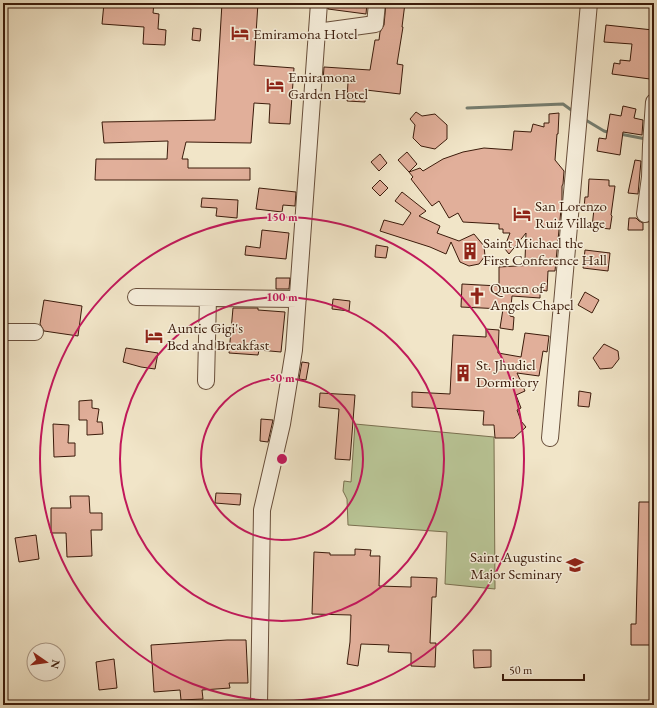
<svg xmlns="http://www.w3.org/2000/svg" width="657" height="708" font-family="'EB Garamond',serif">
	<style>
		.green { fill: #b9c596; stroke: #7a7050 }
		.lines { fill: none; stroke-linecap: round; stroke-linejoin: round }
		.stream { stroke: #757d6f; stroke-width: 3 }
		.building { fill: #e1af9a; stroke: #3b1b0b }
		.minor-casing { stroke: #684e3a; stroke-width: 18 }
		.minor { stroke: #f6eedb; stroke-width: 16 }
		.ring { fill: none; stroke: #c2185b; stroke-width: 2 }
		.labels { text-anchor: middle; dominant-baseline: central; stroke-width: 3; stroke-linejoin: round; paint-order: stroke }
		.poi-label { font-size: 15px; fill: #3b1b0b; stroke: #f6eedb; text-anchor: start }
		.centre { fill: #c2185b; stroke: #f6eedb; stroke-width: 2 }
		.ring-label { font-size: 12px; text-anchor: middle; font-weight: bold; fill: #c2185b; stroke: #f6eedb; stroke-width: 3; stroke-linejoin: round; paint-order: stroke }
	</style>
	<rect width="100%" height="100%" fill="#f1e5c8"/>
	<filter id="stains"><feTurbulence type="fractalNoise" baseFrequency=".005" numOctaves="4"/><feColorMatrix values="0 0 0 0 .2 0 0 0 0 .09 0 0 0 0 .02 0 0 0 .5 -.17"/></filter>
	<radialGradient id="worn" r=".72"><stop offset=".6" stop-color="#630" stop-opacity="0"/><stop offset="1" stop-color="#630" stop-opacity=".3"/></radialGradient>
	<path class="green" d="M355,424l139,13 1,152 -50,-5 2,-52 -99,-7 -1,-26 -4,-8 1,-10 7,1z"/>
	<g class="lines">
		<path class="stream" d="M467,108l96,-4 11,8
			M584,119l20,12 7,2
			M620,134l26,5"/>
	</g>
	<path class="building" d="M104,3h50l-1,10 6,1 -1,15 8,1 -1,15 -22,-1 1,-17 -42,-3z
		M222,3h36l-4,62 40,3 -4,56 -21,-1 1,-19 -16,-1 -3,40 -65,-1 -4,17h6v9h62v12h-155l1,-21h71l1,-18 -64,2 -2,-21 113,-2z
		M328,3h39l-1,11 -38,-5z
		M386,3h19l-3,24h1l-6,37 6,1 -3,29 -34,-4 -1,12 -18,-1 1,-19 -25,-1 1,-14 46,3 5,-30h4l1,-8 4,-7z
		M606,25l47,5 -2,14h3v11l-4,24 -38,-5 2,-11 6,1v-4l10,1 2,-17 -28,-2z
		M193,28l8,1 -1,12 -8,-1z
		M623,106l13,3 -2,9 9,2 -1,15 -19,-3 -3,23 -23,-4 2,-13 7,1 4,-25 11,2z
		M416,112l6,4 13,-2 12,11v14l-12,10 -14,-3 -8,-8 2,-13 -5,-6z
		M559,113l-1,21h-1l-2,26 9,11 -1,13 -1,2v13l-7,72h-7l-1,20 -7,-1v8l-28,-2 -2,20 4,1 -1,13 -13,-2 3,-19 -42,-2 1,-23 37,2v-19l35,-2 -9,-5 1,-27 -17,21 -4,-5v-3l5,-13h-7v-4h-4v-5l-36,-2 -5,-9 -9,5 -10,-17 -7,5 -21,-27 2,-2 -4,-5 11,-4 3,3 20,-12 20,-7 21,-4 28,2 2,-19 17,1 2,-8 11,3v-4h5v-9z
		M407,152l10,12 -8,8 -11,-12z
		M380,154l7,9 -8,8 -8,-9z
		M635,160l6,1 -3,33 -10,-1z
		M589,179l20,1v6h6l-4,29 1,1 -2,13 -18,-2 2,-18 -10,-1 1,-11h3z
		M380,180l8,8 -8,8 -8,-8z
		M259,188l37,4 -1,14 -12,-1 -1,7 -26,-3z
		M402,192l24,19 -7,5 21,10 -3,7 22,8 15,-7 10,12 1,10 -6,8 -10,2 -9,-4 -9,-20 -5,12 -16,-7 -50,-16 4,-11 19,5 8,-12 -16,-12z
		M202,198l36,2 -1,18 -21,-2 1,-8 -16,-1z
		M629,218h7l3,3 4,2v7h-15z
		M262,230l27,3 -3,26 -41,-4 1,-9 14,2z
		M376,245l12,2 -2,11 -11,-1z
		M585,250l25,3 -2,18 -25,-3z
		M276,278h14l-1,11h-13z
		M585,292l14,8 -7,13 -14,-8z
		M333,299l17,2 -1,10 -17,-2z
		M44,300l38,6 -4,30 -34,-5 -4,-7z
		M233,308h25v2l27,2 -4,40 -22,-2 -1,5 -29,-2z
		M486,329l13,1 -1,23 23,4 4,-24 24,3 -2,16 -4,-1 -4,25 -22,-3 8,18 -9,4 5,13 -4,2 4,11 5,6 -12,11h-19l-1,-13h-11l1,-14 -72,-4v-15l38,2 3,-59 33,2z
		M604,344l14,7 1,8 -7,9 -12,1 -7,-11z
		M126,348l32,5 -3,16 -14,-2 -18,-5z
		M302,362l7,1 -3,17 -7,-1z
		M579,391l12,2 -2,14 -11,-1z
		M320,393l35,2 -5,65 -15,-1 4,-50 -20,-2z
		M92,400v8l7,1 -2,13h5l1,12 -16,1v-15h-8v-19z
		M261,419l12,1 -5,22 -8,-1z
		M53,424l16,1 -1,18h7v13l-21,1z
		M216,493l25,1 -1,11 -25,-2z
		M70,496h19l1,17h12v17h-11l1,26 -25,1 -1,-24h-15v-25h20z
		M639,502h15v143h-23v-21h5z
		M36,535l3,24 -20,3 -4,-24z
		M355,549l16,1 -1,6h10l-1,30 32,1v-10l26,1 -1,19h-4l-2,46h6l-1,24 -24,-1v-13l-23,-1 1,-7 -28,-1 -3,22 -11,-2 3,-22 1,-27 -39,-1 2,-62 16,1v2h25z
		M227,640h19l2,43h-19l1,5 -28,2 1,9 -22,1 -1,-10 -26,2 -3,-47z
		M473,650h18v17l-17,1z
		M114,659l3,29 -18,2 -3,-28z"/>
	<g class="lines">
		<g class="minor-casing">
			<path id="minor" d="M317,32l58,-8 2,-21
				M645,214l5,-37 1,-32 3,-43
				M136,297l162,2
				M3,332h32
				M206,381l2,-83
				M550,438l39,-435
				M259,705l3,-195 20,-86 12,-74 25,-347"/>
		</g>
		<use href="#minor" class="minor"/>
	</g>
	<g class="ring">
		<circle cx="282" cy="459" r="81"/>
		<circle cx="282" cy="459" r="162"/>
		<circle cx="282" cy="459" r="242"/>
	</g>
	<defs>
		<g id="hotel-bare" transform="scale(1.38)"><path d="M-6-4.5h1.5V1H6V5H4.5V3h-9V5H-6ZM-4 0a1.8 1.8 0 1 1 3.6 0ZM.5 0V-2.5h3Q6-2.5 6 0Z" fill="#8f2418" stroke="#f6eedb" stroke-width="2.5" paint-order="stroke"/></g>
		<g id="building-bare" transform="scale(1.38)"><path d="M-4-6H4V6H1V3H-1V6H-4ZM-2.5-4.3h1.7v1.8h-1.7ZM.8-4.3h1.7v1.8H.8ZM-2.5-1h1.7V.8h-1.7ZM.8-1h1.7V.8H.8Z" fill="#8f2418" stroke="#f6eedb" stroke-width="2.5" paint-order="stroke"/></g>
		<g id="church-bare" transform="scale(1.38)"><path d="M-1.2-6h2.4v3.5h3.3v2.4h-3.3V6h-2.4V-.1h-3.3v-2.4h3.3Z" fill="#8f2418" stroke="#f6eedb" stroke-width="2.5" paint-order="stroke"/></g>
		<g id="university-bare" transform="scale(1.38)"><path d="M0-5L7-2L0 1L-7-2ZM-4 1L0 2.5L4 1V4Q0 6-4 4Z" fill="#8f2418" stroke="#f6eedb" stroke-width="2.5" paint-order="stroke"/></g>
	</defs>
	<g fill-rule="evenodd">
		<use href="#hotel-bare" x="240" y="33"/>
		<use href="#hotel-bare" x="275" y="85"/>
		<use href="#hotel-bare" x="522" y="214"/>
		<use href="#building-bare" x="470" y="251"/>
		<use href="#church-bare" x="477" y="296"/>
		<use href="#hotel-bare" x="154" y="336"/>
		<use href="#building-bare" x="463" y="373"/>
		<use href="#university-bare" x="575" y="565"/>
	</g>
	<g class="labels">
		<g class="poi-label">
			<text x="253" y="33">Emiramona Hotel</text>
			<text x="288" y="76">Emiramona<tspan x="288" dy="17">Garden Hotel</tspan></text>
			<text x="535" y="205">San Lorenzo<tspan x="535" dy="17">Ruiz Village</tspan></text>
			<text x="483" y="242">Saint Michael the<tspan x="483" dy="17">First Conference Hall</tspan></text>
			<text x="490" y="287">Queen of<tspan x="490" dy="17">Angels Chapel</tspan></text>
			<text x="167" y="327">Auntie Gigi's<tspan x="167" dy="17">Bed and Breakfast</tspan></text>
			<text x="476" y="364">St. Jhudiel<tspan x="476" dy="17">Dormitory</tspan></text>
			<text x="562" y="556" text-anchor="end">Saint Augustine<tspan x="562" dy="17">Major Seminary</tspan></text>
		</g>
	</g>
	<circle cx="282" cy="459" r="6" class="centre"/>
	<g class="ring-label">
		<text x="282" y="221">150 m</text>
		<text x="282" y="301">100 m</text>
		<text x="282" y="382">50 m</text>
	</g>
	<rect width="657" height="708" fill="none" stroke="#f1e5c8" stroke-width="16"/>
	<rect x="4" y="4" width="649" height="700" fill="none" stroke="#3b1b0b" stroke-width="2"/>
	<rect x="8" y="8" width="641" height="692" fill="none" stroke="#3b1b0b"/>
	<g transform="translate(46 662) rotate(103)"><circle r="19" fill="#f6eedb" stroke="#ab9a88"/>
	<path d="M0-3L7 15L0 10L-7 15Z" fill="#8f2418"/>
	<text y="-6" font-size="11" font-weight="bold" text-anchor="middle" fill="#3b1b0b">N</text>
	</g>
	<path d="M503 674v6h81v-6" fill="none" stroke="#3b1b0b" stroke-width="2"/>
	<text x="509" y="674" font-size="12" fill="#3b1b0b" stroke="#f6eedb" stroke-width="3" paint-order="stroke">50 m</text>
	<rect width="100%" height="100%" filter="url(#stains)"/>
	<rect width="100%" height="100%" fill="url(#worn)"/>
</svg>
